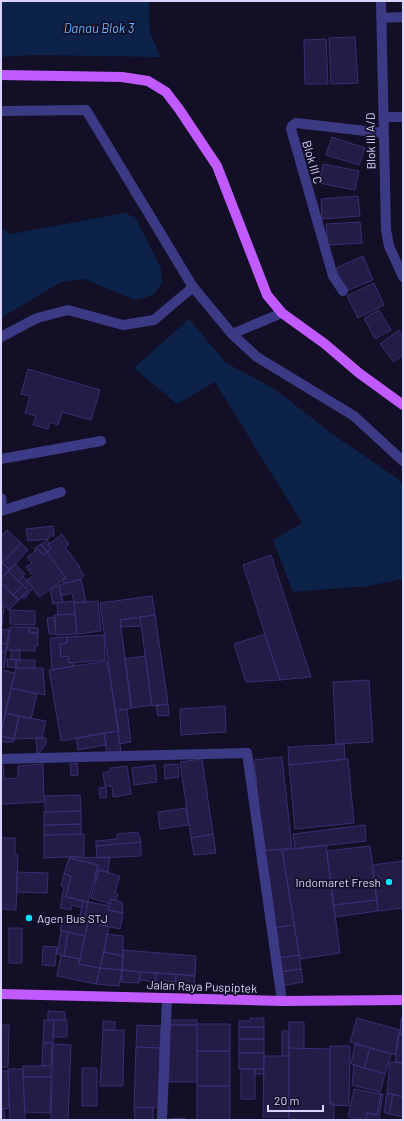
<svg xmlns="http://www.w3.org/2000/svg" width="404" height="1121" font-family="Barlow,sans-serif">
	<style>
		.water { fill: #0c2248 }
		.building { fill: #241b47; stroke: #3b2d73 }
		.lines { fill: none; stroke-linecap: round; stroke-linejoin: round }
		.minor { stroke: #3d3a85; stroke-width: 10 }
		.major { stroke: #c25bff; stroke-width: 10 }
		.poi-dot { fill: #00e5ff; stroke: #130f26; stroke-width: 1.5 }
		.labels { text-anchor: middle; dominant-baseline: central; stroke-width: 3.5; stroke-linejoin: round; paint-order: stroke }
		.street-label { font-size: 12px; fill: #d9d4ff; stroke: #130f26 }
		.poi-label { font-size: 12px; fill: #d9d4ff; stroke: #130f26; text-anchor: end }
		.water-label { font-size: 13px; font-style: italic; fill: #62b6ff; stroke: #130f26 }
	</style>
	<rect width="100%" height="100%" fill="#130f26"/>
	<path class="water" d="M1,1h148v28l11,28 -126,-2 -33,2z
		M124,213l11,4 26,51 1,15 -9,12 -17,5 -52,-21 -23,3 -60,36v-90l10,6z
		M189,319l37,44 47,25 65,50 60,41 5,6v94l-35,7 -75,6 -20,-52 29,-17 -87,-141 -38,22 -43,-36z"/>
	<path class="building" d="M355,37l3,46 -27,1 -2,-46z
		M326,39l2,45h-23l-1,-44z
		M332,137l33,11 -6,17 -33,-10z
		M323,164l36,7 -4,19 -36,-7z
		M358,196l2,20 -38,3 -1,-20z
		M360,222l2,21 -34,2 -2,-21z
		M363,256l10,24 -27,11 -10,-23z
		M374,283l10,22 -26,13 -11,-22z
		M379,310l12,20 -16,9 -11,-21z
		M399,330l4,6v19l-9,7 -14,-18z
		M28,369l72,21 -9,30 -29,-8 -4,13 -8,-3 -2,7 -15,-4 3,-9 -11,-3 5,-17 -9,-2z
		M53,526l1,10h-5v3l-21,2 -2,-12z
		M7,530l14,13 -19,20 -1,-30 2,2z
		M62,534l7,10 -4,3 15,20 -1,1 5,8 -5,4 -15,3 -2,-3 4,-2 -19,-26 4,-3 -3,-4z
		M47,540l3,4 -2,1 3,4 -4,3 -6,-8z
		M21,543l7,7 -18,20 -8,-7z
		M41,544l6,8 -4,3 -5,-6 -2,2 -2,-2z
		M38,549l5,6 4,-3 19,26 -27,19 -12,-17 6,-4 -7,-9 6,-4 -5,-6z
		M271,555l40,122 -31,3 -15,-46 -22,-69z
		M1,562l9,8 -9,9z
		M15,564l10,10 -7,7 -10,-10z
		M8,571l15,14 -10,10 -12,-12v-4z
		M23,576l10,12 -9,11 -2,-2 6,-7 -10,-9z
		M81,579l5,23 -12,1 -2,-10 -11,3 -2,-11z
		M1,583l18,17 -10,10 -8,-8z
		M23,585l5,5 -9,10 -6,-5z
		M59,585l4,17 -10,2 -3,-14z
		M152,596l3,19 -35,5 12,88 -17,3 -15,-108z
		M74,601l1,13 -17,1 -1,-12z
		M98,601l3,30 -24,3 -3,-31z
		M1,602l3,3 -2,22h-1z
		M10,610l25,1v14l-25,-1z
		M75,614l2,20 -21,1 -2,-20z
		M155,615l13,89 -16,2 -12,-89z
		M55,617l1,17h-7l-2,-16z
		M140,617l1,9 -20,1 -1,-7z
		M10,627h19v6h9v13h-3v5l-28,-1z
		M29,627l9,1v5h-9z
		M1,629l8,1 -2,14 -6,-1z
		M265,634l15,46 -34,2 -12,-38z
		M104,635l1,25 -36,3 -1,-7 -7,1 -1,-13 7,-1v-6z
		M67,637v6l-7,1 1,13 7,-1 1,7 5,-1v4l-22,4 -2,-32z
		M1,643l6,1 -1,8 -5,-1z
		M11,650h9v10l-9,-1z
		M1,651l5,1 -2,16 -3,-1z
		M145,656l7,49 -21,3 -6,-49z
		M7,659l9,1v8l-9,-1z
		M16,660h19v8h-19z
		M107,661l12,70 -58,10 -12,-71z
		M16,668h27l2,27 -34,-7z
		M1,670l14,3 -14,59z
		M369,680l4,62 -37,2 -3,-62z
		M11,688l26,6 -6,25 -26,-6z
		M168,704l1,11 -11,1 -2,-11z
		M225,706l1,26 -45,3 -1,-26z
		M127,709l4,33 -11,2 -5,-33z
		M5,713l14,3 -5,23 -13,-3z
		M19,716l27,5 -4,17 -28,1z
		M118,731l3,20 -14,3 -3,-21z
		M104,733l2,12 -28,5 -2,-12z
		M1,736l13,3 -1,3h-12z
		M36,738h10v6l-7,9h-2z
		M344,744l1,15 -56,6 -1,-18z
		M282,757l10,91 -28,3 -10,-91z
		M202,759l11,75 -22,4 -11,-76z
		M348,759l6,64 -59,6 -6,-64z
		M77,763l1,12 -7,1 -1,-12z
		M43,764l1,38 -43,2v-39h2l1,14 14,-1v-12z
		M178,764l1,13 -14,2 -1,-14z
		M155,765l2,17 -23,3 -2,-17z
		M127,766l4,28 -18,3 -1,-11h-7l-2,-13 7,-2v-3z
		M106,787l1,10 -7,1 -1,-10z
		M80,795l1,16 -36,1v-16z
		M186,808l3,17 -29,4 -2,-17z
		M81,811v13l-37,1v-13z
		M81,824v10l-37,1v-10z
		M365,825l1,16 -71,8 -2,-15z
		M138,832l3,10 -45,4v-5l21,-2v-5z
		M84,834v22l-40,2v-23z
		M213,834l3,19 -22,2 -3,-17z
		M1,838h14v16l3,1 -2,55 -15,-1z
		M141,842v14l-44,2 -1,-12z
		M326,845l14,108 -40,6 -18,-109z
		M370,846l7,54 -44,5 -6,-54z
		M282,849l12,76 -22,3 -11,-77z
		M110,857l-2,15 -9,-2 -3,12h-2l4,-17 -29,-7z
		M69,858l29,7 -10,37 -22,-5 5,-21 -7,-2z
		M403,861v47l-25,3 -6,-46z
		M99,870l21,6 -5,17 3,1 -2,6 -5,-1 -1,5 -19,-6z
		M17,872l31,1 -1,20 -31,-1z
		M64,874l7,2 -5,21 17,4 -1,7 -10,-3 -1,5 -11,-2 4,-21 -3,-1z
		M111,899l11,3 1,11 -15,-3z
		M377,900l1,11 -43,6 -2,-12z
		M83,901l5,1 -4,19 -5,-1z
		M88,902l22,4 -2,4 15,3 -3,16 -36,-8z
		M62,917l26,5 -3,14 -25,-6z
		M88,922l21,5 -9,41 -21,-4z
		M294,925l5,30 -22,3 -5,-30z
		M9,928h13v35h-13z
		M61,931l7,1 -4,24 -7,-2z
		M68,932l17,4 -5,23 -16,-3z
		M107,934l16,2v20l-19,-4z
		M43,946l14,1 -2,19 -13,-1z
		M123,950l73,6 -1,20 -73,-6z
		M104,952l19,4 -1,14 -22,-2z
		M61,955l19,4 -1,5 21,4 -4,16 -39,-8z
		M299,955l2,14 -22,3 -2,-14z
		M100,968l22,2 -3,16 -23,-2z
		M301,969l2,13 -22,4 -2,-14z
		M122,970l18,2 -1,11 -18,-1z
		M140,972l16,1 -1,9 -15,-2z
		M156,973l20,1v8l-21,-2z
		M176,974l19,2 -1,9 -19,-1z
		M48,1011l17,1v8h-17z
		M250,1018h14v9h-25v-6h11z
		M357,1018l43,12 -4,25 -46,-13z
		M401,1018l2,1v16h-3z
		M44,1020h10l-1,23h-10z
		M54,1020h13v17h-14z
		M169,1020h28v5h-28z
		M103,1021l12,1v8h-12z
		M289,1022h15v27l-15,-1z
		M197,1024h33v27h-33z
		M1,1025h8l-1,42h-7z
		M137,1025l24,1 -1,22 -24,-1z
		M169,1025h28v57h-28z
		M239,1027h25v12h-25z
		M103,1030h21l-1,56h-23z
		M282,1031h7v25h-7z
		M398,1034l5,1v28l-8,-1z
		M239,1039h25v14h-25z
		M43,1043h9l-1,23h-9z
		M53,1044l18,1 -3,75h-17z
		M355,1044l15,4 -6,20 -13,-4z
		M330,1046h20l-1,60 -15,-1v-1h-4z
		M136,1047l24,1 -2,60 -24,-1z
		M289,1048l41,1v55h4v16h-45z
		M370,1048l21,6 -6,20 -21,-6z
		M197,1051h33v35h-33z
		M239,1053h25v16h-25z
		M264,1056h25v61h-26z
		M390,1062l13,1v34l-16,-4z
		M354,1065l31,9 -5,18 -28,-7z
		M23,1066h28v11h-28z
		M82,1068h15v38h-15z
		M8,1069h15l2,51h-15z
		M241,1069h14v30h-14z
		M255,1069h9v5h-9z
		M1,1071h7l1,37 -8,1z
		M23,1077h28l-1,36 -25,-1z
		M197,1086h33v34h-33z
		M354,1089l27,5 -4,21 -10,-2 -1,7 -18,-3z
		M387,1093l6,1 -4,20 -5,-2z
		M381,1094h2l-4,26h-13l1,-7 10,2z
		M393,1094l10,3v20l-14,-3z
		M153,1107v13h-18l-1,-12z
		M4,1108l1,11 -4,1v-11z
		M185,1118v2h-16v-1z"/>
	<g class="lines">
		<path class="minor" d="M381,1l5,229 3,16 14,31
			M381,18l22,-1
			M1,111l85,-1 107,177 39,47 25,23 97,59 49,45
			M383,117h20
			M343,291l-10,-15 -42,-147 1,-3 4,-3 87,10
			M232,334l50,-21
			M1,337l36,-19 31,-8 55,15 31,-5 39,-33
			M1,459l100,-18
			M1,498l1,12
			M1,511l60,-19
			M1,759l246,-6 35,248
			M162,1120l5,-122"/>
		<path class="major" d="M1,75l121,2 26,4 18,11 13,17 38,57 50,129 15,18 43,31 34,29 44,32
			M1,994l281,7 121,-1"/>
	</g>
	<g class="poi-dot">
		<circle cx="389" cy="882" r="4"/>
		<circle cx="29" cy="918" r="4"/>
	</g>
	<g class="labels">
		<g class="street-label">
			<text transform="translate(370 141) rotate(-91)">Blok III A/D</text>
			<text transform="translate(313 162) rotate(74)">Blok III C</text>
			<text transform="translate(202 986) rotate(2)">Jalan Raya Puspiptek</text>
		</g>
		<g class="poi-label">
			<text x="381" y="882">Indomaret Fresh</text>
			<text x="37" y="918" text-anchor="start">Agen Bus STJ</text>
		</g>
		<g class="water-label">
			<text x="99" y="28">Danau Blok 3</text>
		</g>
	</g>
	<rect width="404" height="1121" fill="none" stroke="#d9d4ff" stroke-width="4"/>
	<path d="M268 1105v6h55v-6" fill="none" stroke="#d9d4ff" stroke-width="2"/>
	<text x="274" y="1105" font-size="12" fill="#d9d4ff" stroke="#130f26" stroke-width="3" paint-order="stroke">20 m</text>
</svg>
